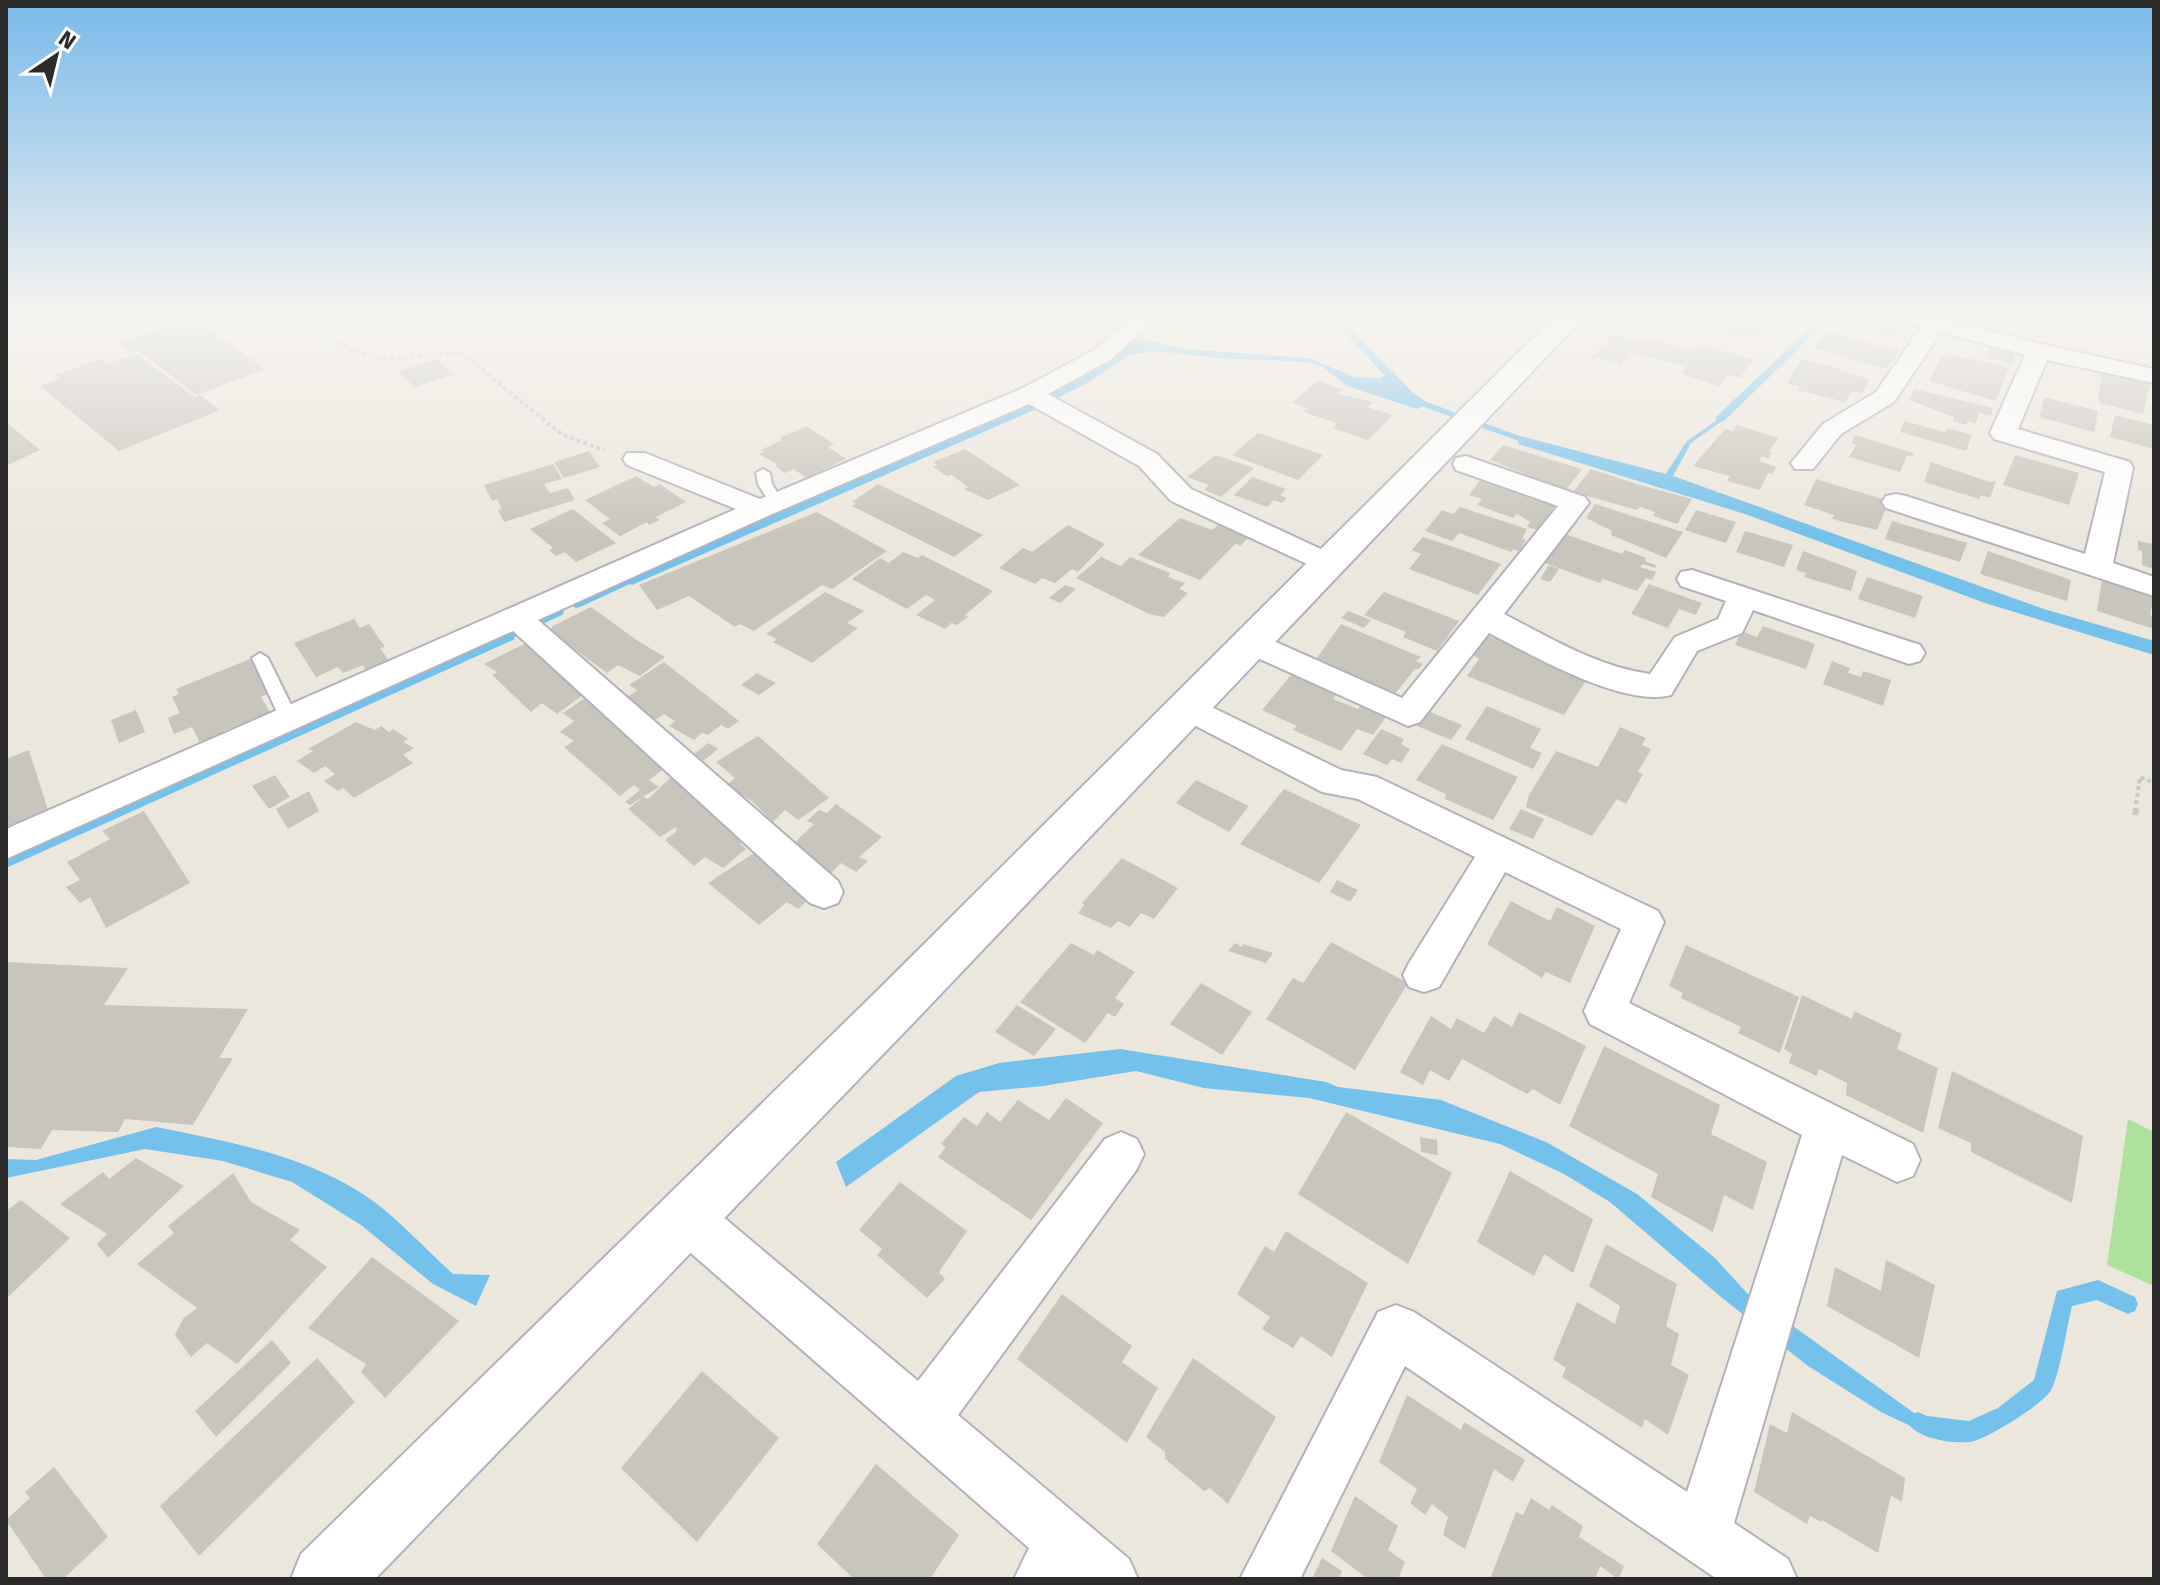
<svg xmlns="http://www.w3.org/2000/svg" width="2160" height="1585" font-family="'Fira Sans',sans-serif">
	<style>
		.green { fill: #ade19c }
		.water { fill: #74c1eb }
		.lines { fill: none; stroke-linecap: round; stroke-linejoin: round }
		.stream { fill: #74c1eb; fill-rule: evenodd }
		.building { fill: #c8c5bc }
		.service-casing { stroke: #b1b2be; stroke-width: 4 }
		.minor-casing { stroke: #b1b2be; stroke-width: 4 }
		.tertiary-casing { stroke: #b1b2be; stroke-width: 4 }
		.path-far1 { stroke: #c8c8c8; stroke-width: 4; stroke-dasharray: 4 3; stroke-linecap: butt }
		.path { stroke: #c8c8c8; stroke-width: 6; stroke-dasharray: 7 5; stroke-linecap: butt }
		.service { fill: #fff; fill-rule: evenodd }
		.minor { fill: #fff; fill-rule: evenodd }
		.tertiary { fill: #fff; fill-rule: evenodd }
	</style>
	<rect width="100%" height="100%" fill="#ece7dd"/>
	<path class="green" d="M2128,1119l26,13v154l-47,-21z"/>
	<path class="water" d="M1327,314h10l75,78 16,11 -11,6 -70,-23 -24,-19 -16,-5 -90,-4 -60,-7 -28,4 -40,27 -55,28 -402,175 -10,-7 488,-222 24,-16 8,-1 40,10 126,9 47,19 26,1 3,-3z
		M1734,408l-6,9 -37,26 -18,33 371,133 110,32v14l-169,-52 -240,-89 -227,-70 2,-8 146,38 20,-32z
		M505,630l10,9 -509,229v-15z
		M1120,1049l206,33 12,5 103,13 105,42 91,52 78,64 32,35 188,135 -18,1 -36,-17 -73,-46 -87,-69 -111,-95 -46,-28 -64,-30 -191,-46 -105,-10 -68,-17 -93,15 -64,6 -133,95 -10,-25 120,-86 43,-13z
		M156,1127c73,15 147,27 210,69 31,21 59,53 87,78l37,1 -14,31 -43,-22 -72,-59 -69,-43 -69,-21 -78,-12 -139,29v-19l30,1z"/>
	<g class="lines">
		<path class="stream" d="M1828,314h10l-17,13 -97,94h-8v-4l99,-94z
			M1404,396h6l129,47 -9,2 -126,-45z
			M641,570l4,1v6l-65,30 -4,1 -6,-4z
			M558,608l4,1 2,3 -2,3 -65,30 -4,1 -6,-4 2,-3z
			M2098,1280l37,17 3,7 -3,7 -7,3 -31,-14 -25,6c-5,20 -12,68 -21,84 -7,14 -67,51 -82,52 -17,2 -55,-4 -61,-20l3,-7 7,-3 9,4 42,5 29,-13 36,-28 23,-89z"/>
	</g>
	<path class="building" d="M140,314h35l-23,9 -15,-8z
		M1673,314h66l8,4 -2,3 7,2 -2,3 11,3 -4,7 -11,-3 -3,4 -36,-10 -2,4 -38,-10z
		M1866,314h6l29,8 -10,15 -41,-12 4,-8 9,1z
		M192,317l73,52 -69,26 -57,-44 -7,3 -13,-11z
		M1828,332l71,19 -12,18 -72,-21z
		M1612,334l26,7 4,-4 53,15 5,-7 53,14 -13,19 -12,-3 -8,11 -39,-12 5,-7 -55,-15 -13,18 1,-7 -21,-6 -7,2z
		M1991,345l25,6 -3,13 -27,-7z
		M1943,353l66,14 -13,34 -67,-20z
		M136,354l59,43 5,-2 20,15 -101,41 -79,-65 19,-7 -4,-4 46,-16 6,5z
		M437,359l16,15 -37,13 -19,-15z
		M1802,359l39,10 -2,2 30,8 -7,15 -10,-3 -6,11 -49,-12 3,-3 -13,-4z
		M2099,371l51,13 -7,30 -43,-11 -2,-5 4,-21 -5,-1z
		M1317,381l26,8 -6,5 36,8 -6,5 26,8 -25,25 -35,-12 4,-5 -34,-11 5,-4 -16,-5z
		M1914,389l79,19 -2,8 -12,-3 -3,10 -8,-2 -2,4 -13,-4 1,-4 -45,-17z
		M2044,397l54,14 -4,21 -55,-15z
		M2115,415l39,10v24l-44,-12z
		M1904,421l41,11 3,-4 24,7 -6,16 -66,-19z
		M6,422l34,28 -34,16z
		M1737,425l41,13 -9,13 3,1 -3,6 -7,-2 -3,5 17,6 -4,7 -4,-1 -8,17 -33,-9 3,-5 -37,-10 32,-37 8,2z
		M806,426l28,18 -6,3 18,12 -40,19 -12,-9 -9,4 -10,-7 2,-2 -19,-10 6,-2 -3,-2 21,-10 -2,-2z
		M1258,433l65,22 -25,25 -66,-25z
		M1855,435l59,18 -1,4 -6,-2 -7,17 -51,-15 7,-12 -4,-2z
		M1503,445l79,24 -16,21 -76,-30z
		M965,449l55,36 -32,15 -24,-11 4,-2 -16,-12 -5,1 -14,-9 4,-2 -4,-3z
		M589,451l11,16 -36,11 -10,-16z
		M1216,455l38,13 -33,29 -17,-7 5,-5 -22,-8z
		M2015,455l64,18 -10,32 -66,-20z
		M1931,462l58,20 7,-1 -6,17 -9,-3 -2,4 -55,-17z
		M553,464l9,15 -18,5 6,9 18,-5 7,12 -71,22 -6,-12 4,-1 -5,-10 -5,2 -8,-16z
		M1591,469l46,15 55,15 -15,25 -24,-8 2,-4 -15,-5 -3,3 -64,-18z
		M636,476l18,11 6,-3 26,18 -30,15 4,3 -11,5 -2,-3 -27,14 -18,-13 8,-4 -25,-19z
		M1252,477l34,12 -6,6 7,3 -5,5 -8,-3 -7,7 -33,-12z
		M1481,479l75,25 -18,26 -11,-3 3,-5 -13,-8 -4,4 -36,-13 5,-6 -13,-4z
		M1816,479l73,22 -12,29 -45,-11 2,-4 -30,-10z
		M878,484l105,51 -29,22 -102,-51 4,-3 -4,-1z
		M1595,504l88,28 -17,26 -55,-23 1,-4 -26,-13z
		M1460,507l67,22 -5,10 4,1 -7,11 -6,-2 -2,3 -52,-19 -7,8 -27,-10 17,-21 11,4z
		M573,509l43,34 -40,19 -11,-10 -9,4 -7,-6 4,-2 -23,-19z
		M1696,510l40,12 -10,21 -41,-13z
		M817,512l70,39 -55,38 -10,-4 -68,46 -14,-7 -5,3 -46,-31 -32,14 -18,-25z
		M1180,518l32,12 6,-5 31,12 -9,9 -4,-3 -36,37 -62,-25z
		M1892,521l75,22 -7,19 -75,-23z
		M1068,525l37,19 -27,28 -6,-3 -17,14 -13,-5 -7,6 -36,-16 24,-20 9,4z
		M1745,531l48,14 -9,22 -48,-15z
		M1565,534l57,20 3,-4 21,8 -1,3 11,4 -1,3 -12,-4 -3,3 16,5 -4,8 -6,-2 -9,13 -34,-12 -3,4 -55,-20z
		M1423,537l31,10 47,17 -23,31 -69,-26 12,-15 -9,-4z
		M2138,541l16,3v25l-12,-4v-14l-4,-1z
		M1803,551l54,20 -6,20 -47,-14 2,-4 -10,-3z
		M1988,551l83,29 -4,21 -87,-27z
		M903,552l15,6 4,-3 71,36 -28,24 3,2 -11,8 -6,-2 -6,6 -29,-14 19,-15 -9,-5 -19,14 -55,-30 28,-21 9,5z
		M1101,557l20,9 9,-9 40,16 -2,4 17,6 -6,6 9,4 -24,24 -15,-3 -73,-36z
		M1549,565l10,4 -9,13 -10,-3z
		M1867,577l56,19 -8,22 -57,-19z
		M2102,580l52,16 -4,19 4,1v13l-57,-18z
		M1649,584l53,19 -6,12 -17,-6 -11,19 -37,-14z
		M1065,585l11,4 -16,14 -11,-5z
		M825,592l39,19 -17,12 11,5 -46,35 -39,-21 4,-3 -11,-5z
		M1384,592l75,29 -22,30 -34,-14 3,-5 -42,-17z
		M591,607l47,34 27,16 -25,19 -22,-11 -11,8 -57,-42 3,-5z
		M1348,611l23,9 -7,8 -23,-10z
		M354,619l6,9 9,-4 16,23 -5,1 10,14 -23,10 -4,-7 -20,8 -5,-6 -22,10 -22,-34z
		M1341,624l80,33 -5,4 7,3 -4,5h-4l-20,25 -79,-35z
		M1763,626l52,18 -9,25 -71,-24 6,-14 16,6z
		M1486,635l51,18 -3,5 53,21 -23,36 -97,-39 12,-17 -6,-4z
		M528,642l55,53 -26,19 -15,-11 -11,9 -39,-37 5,-3 -13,-8z
		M250,659l20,34 -9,4 9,15 -47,19v5l-22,9 -9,-18 -18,7 -6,-16 12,-5 -8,-16 7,-3 -3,-5z
		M1832,661l18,7 -2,5 13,4 2,-6 28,9 -8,26 -60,-22z
		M664,662l75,59 -11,8 -7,-4 -13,10 -6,-2 -8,7 -25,-14 6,-5 -11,-7 -9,6 -27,-23 9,-7 -8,-5z
		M757,673l19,10 -17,12 -18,-10z
		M1291,675l47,17 -5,7 25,10 2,-4 26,12 -13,18 -16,-6 -16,22 -48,-21 4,-4 -35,-16z
		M585,698l80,70 -16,12 10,7 -29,18 -5,-3 15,-12 -6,-5 -14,11 -56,-49 10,-6 -14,-9 14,-11 -11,-8z
		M1487,706l54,23 -11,19 12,5 -9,16 -68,-30z
		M136,710l9,22 -26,11 -8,-23z
		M1428,711l34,14 -11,15 -34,-14z
		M356,722l19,8 6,-4 8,6 4,-3 15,10 -5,3 11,6 -11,7 10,8 -59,35 -11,-10 -5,3 -14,-10 11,-7 -10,-8 -11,7 -17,-12 16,-10 -5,-2z
		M1620,727l26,11 -4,7 9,4 -13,23 5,2 -17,30 -9,-5 -25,37 -66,-29 3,-12 27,-44 42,16z
		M1381,729l23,10 -3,5 9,5 -9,14 -9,-4 -5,6 -24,-11z
		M758,736l71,62 -31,22 -13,-10 -12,12 -21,-21 -26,-15 9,-8 -19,-16z
		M708,743l10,6 -15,12 -10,-6z
		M1442,744l76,33 -25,43 -48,-21 1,-5 -30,-14z
		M29,750l19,60 -42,17v-68z
		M275,775l15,22 -21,12 -17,-23z
		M670,778l6,4 3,-3 65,61 -4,4 6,5 -23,19 -18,-11 -11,9 -29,-26 11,-8v-5l-16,10 -32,-28 15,-12 5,2z
		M1196,780l53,26 -20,26 -53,-29z
		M1284,789l77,36 -42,58 -79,-39z
		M309,791l10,20 -31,18 -12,-20z
		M836,804l46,33 -23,20 9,4 -12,11 -15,-9 -12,12 -36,-31 21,-20 -7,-3 12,-11 8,3z
		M1521,809l23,10 -11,20 -24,-10z
		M144,811l46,72 -84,45 -16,-31 -10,6 -14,-16 14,-7 -13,-18 43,-23 -8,-8z
		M754,853l56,45 -12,11 -11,-7 -28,23 -51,-42z
		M1122,858l56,30 -24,31 -13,-6 -11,14 -12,-6 -7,7 -33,-15 6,-8 -2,-2z
		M1337,880l21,10 -8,12 -20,-10z
		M1511,901l39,20 7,-14 38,19 -25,57 -24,-11 -4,6 -55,-34z
		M1331,942l77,41 -53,87 -89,-51 27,-41 10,5z
		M1071,943l23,12 3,-5 38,22 -20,26 9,6 -9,13 -7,-4 -23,30 -65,-41z
		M1235,943l7,4 1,-3 30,9 -7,10 -38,-12z
		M1686,945l113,52 -19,56 -42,-20 3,-6 -60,-29 2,-5 -14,-7z
		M6,962l122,6 -24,37 144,4 -29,49h14l-40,67 -68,-6 -7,13 -66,-2 -11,19 -35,-2z
		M1201,983l51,29 -30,43 -52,-31z
		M1802,995l50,24 2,-8 48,23 -5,15 41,19 -15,65 -77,-38 1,-12 -28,-14 -2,7 -28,-13 3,-9 -8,-5z
		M1017,1005l39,24 -22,27 -39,-24z
		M1519,1012l67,34 -26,59 -27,-16 -6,5 -65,-35 -13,22 -19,-11 -7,15 -23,-13 31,-56 20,13 6,-11 27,15 10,-17 18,11z
		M1604,1046l116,59 -9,29 56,28 -14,48 -29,-15 -11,37 -62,-35 7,-23 -89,-48z
		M1952,1071l131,65 -11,67 -101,-51v-9l-33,-15z
		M1066,1098l37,25 -72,97 -93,-63 8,-10 -5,-3 23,-27 13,9 10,-14 13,10 18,-22 31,20z
		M1346,1112l106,61 -44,91 -110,-70z
		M1420,1137l17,3 1,15 -17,-3z
		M136,1158l48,28 -76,72 -11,-14 10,-10 -47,-30 43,-32 6,7z
		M1510,1171l83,48 -20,54 -29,-19 -10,22 -57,-34z
		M233,1173l18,29 49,28 -10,10 37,27 -90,97 -30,-21 -16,14 -16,-22 8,-16 14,-11 -60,-44 37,-31 -6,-7z
		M900,1182l67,49 -28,41 6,7 -18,19 -50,-43 5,-6 -23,-19z
		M21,1200l49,38 -64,61v-88z
		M1286,1231l82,52 -36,74 -31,-21 -8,12 -31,-19 8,-12 -33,-23 28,-48 9,6z
		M1606,1244l71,40 -11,42 13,8 -8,31 18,10 -21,60 -23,-16 -3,9 -80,-51 4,-9 -13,-9 24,-57 38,22 5,-18 -31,-20z
		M372,1257l87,64 -74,77 -24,-26 5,-8 -58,-36z
		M1886,1260l49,25 -16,73 -92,-52 8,-39 46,24z
		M1062,1294l70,52 -10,16 36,26 -31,55 -110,-84z
		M272,1340l19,23 -75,74 -21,-26z
		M317,1358l38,44 -156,154 -39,-50z
		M1193,1358l83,59 -48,87 -18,-16 -6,3 -39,-32v-7l-19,-15z
		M702,1371l77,67 -82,104 -76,-74z
		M1407,1395l54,35 3,-8 61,38 -12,22 -19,-13 -29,80 -22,-14 5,-18 -16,-13 -7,11 -15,-12 7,-14 -38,-27z
		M1792,1412l113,66 -3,24 -11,-7 -13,58 -56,-33 -1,2 -11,-6 -3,8 -53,-32 16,-68 17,9z
		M876,1464l83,71 -29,44h-76l-37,-35z
		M54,1467l54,70 -45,42h-17l-40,-59 24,-22 -5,-6z
		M1355,1496l43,30 -10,24 17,12 -7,17h-30l-37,-28z
		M1531,1498l18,12 3,-5 31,21 -4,11 45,29 -6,13 -18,-13 -5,13h-105l26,-67 7,3z
		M1322,1558l20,13 -3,8h-27z"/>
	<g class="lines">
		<g class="service-casing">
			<path id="service" d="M763,469l7,4 2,11 11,18 -2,3h-10l-13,-21 -2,-11z
				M260,653l8,5 31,63 -3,4 -6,2 -9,-6 -29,-63z"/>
		</g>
		<g class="minor-casing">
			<path id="minor" d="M1136,314h25l-51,46 -62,34 109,60 34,35 147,68 5,6 -5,6 -10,3 -10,-3 -147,-68 -32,-35 -110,-62 -259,111 -232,105 300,261 5,11 -5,11 -14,5 -14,-5 -297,-272 -507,228v-30l730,-320 -109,-44 -4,-6 4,-6h18l115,46 261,-110 73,-39z
				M1888,314h37l116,30 113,25v14l-107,-23 -29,69 112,33 3,6 -20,95 41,14v19l-268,-88 -4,-6 4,-6 10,-2 10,2 179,58 20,-82 -111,-33 -4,-6 35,-78 -84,-23 -47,70 -53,32 -28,35h-18l-4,-6 32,-39 53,-32 45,-65 -30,-8z
				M1466,456l119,41 4,6 -85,111c46,24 94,53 146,60l25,-37 43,-18 8,-18 -45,-15 -4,-7 4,-7 11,-2 228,75 5,8 -5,8 -11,3 -156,-54 -11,23 -45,18 -26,44c-48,13 -139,-40 -182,-62l-69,89 -12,4 -168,-76 -5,-7 5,-7 11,-3 11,3 140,62 156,-192 -102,-36 -3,-6 3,-6z
				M1187,695l154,75 36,7 281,134 6,11 -35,81 284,141 7,16 -7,16 -16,6 -55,-27 -108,368 54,36 9,20h-80l-312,-213 -105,213h-60l138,-267 18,-7 18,7 273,180 115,-357 -212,-111 -6,-13 37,-82 -116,-57 -66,115 -15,5 -15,-5 -6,-12 6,-12 66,-106 -117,-58 -36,-7 -147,-77 -5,-8 5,-8z
				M1121,1132l16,7 7,15 -7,15 -179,246 171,144 9,20h-124l15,-31 -360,-314 -7,-17 7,-17 17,-7 17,7 215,181 187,-242z"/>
		</g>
		<g class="tertiary-casing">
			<path id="tertiary" d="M1557,314h30l-670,705 -542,560h-84l10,-25 580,-567z"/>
		</g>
		<path class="path-far1" d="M288,314c32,17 66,44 104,44 23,0 46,-6 69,-5l102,82 41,15
			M2103,335l3,-21
			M2136,804l4,-27 14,6"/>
		<path class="path" d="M2135,815l2,-13"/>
		<use href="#service" class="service"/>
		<use href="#minor" class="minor"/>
		<use href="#tertiary" class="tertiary"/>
	</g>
	<linearGradient id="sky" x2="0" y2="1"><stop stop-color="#79b9e9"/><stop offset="0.59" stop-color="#f6f4f0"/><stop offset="1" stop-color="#f6f4f0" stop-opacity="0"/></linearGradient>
	<rect width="2160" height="536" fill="url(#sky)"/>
	<rect width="2160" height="1585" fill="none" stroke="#2b2b2b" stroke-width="16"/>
	<g transform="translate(56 56) rotate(35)" stroke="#ffffff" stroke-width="6" paint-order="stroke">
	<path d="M0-6L14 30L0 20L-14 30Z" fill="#2b2b2b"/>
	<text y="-12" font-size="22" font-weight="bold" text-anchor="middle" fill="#2b2b2b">N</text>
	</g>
</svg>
